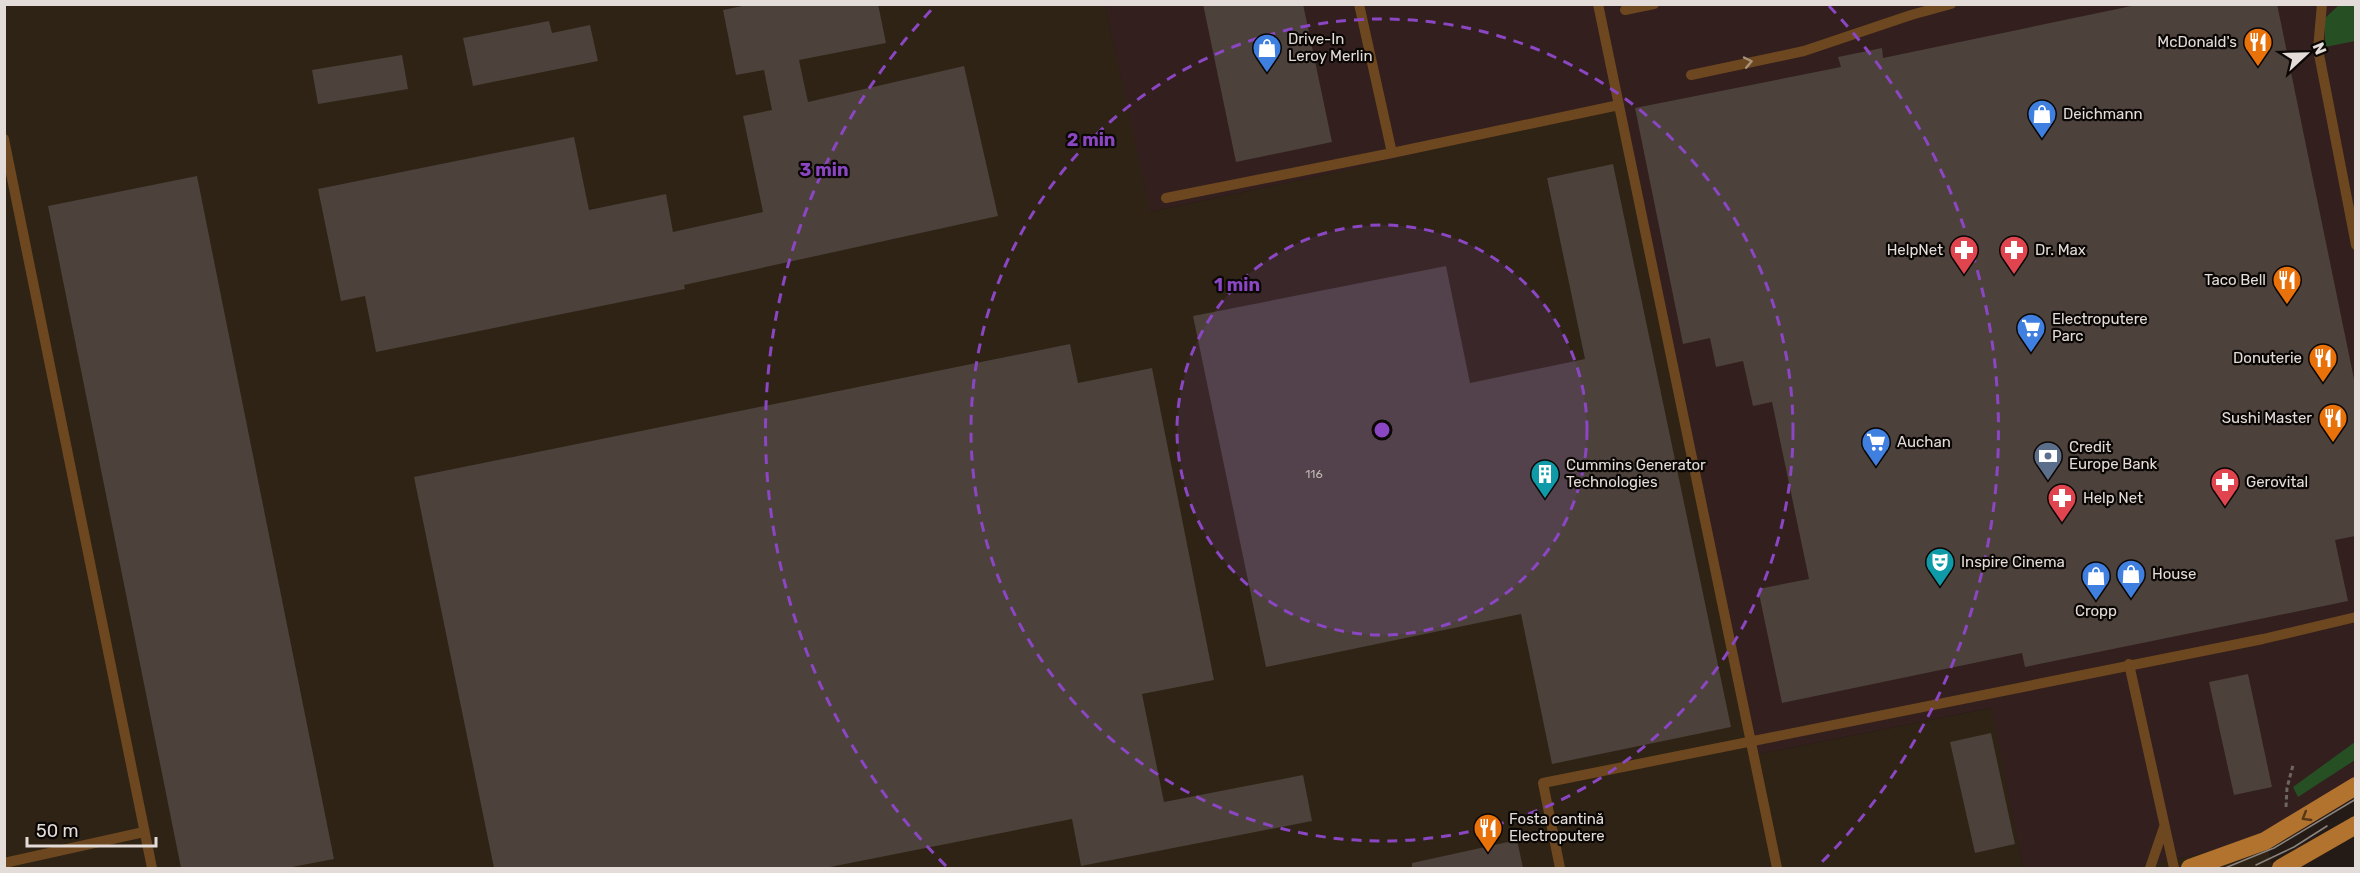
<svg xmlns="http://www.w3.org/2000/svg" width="2360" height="873" font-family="Rubik,sans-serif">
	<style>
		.commercial { fill: #321f1e }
		.industrial { fill: #2e2314 }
		.green { fill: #264f23 }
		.building { fill: #4c413b }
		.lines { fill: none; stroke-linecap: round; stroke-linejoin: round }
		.path { stroke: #6f6662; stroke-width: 3; stroke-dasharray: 4.5 3; stroke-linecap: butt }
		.lane { stroke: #6d471f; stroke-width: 10 }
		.primary { stroke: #b2732f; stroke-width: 18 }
		.tram { stroke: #8b837e; stroke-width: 1.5 }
		.oneway { stroke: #a8927c }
		.oneway2 { stroke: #563818 }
		.ring { fill: none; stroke: #8b46c3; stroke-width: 3; stroke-dasharray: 10 8 }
		.labels { text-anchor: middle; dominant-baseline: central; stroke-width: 4.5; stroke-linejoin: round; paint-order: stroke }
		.number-label { font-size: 12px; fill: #bdb5b1 }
		.poi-label { font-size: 15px; fill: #e3dcd8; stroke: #0b0705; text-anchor: start }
		.centre { fill: #8b46c3; stroke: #0b0705; stroke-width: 3 }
		.ring-label { font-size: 18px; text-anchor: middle; font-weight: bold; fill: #8b46c3; stroke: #0b0705; stroke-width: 4.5; stroke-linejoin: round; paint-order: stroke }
	</style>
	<rect width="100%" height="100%" fill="#251b16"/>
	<path class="commercial" d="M1105,5h1250v781l-90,55 -133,27h-109l-33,-160 -235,47 -426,-581 -180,38z"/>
	<path class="industrial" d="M5,4l1100,1 45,207 179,-38 290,-69 136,650 236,-47 32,160h-2018z
		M2265,841l8,27h-141z"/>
	<path class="green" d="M2339,5h16v36l-30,6v-29z
		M2355,742v18l-57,37 -5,-10z"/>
	<path class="building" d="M752,4h126l8,39 -87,17 9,42 156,-36 34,150 -314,69 1,4 -309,63 -11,-56 -24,5 -23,-112 256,-52 15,73 77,-16 7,38 90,-20 -20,-96 29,-6 -8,-40 -28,5 -13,-65z
		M1203,4h100l29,138 -96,20z
		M2141,4h136l78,380v152l-20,4 13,61 -323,66 -3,-14 -240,50 -24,-114 51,-10 -37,-177 -19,4 -10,-45 -27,6 -6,-29 -27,6 -48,-236 206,-41 -3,-10 44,-9 1,10z
		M549,21l3,12 38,-8 8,36 -125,25 -10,-48z
		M402,55l6,34 -90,15 -6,-34z
		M1613,164l118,563 -179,37 -31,-150 -255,53 -73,-351 253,-50 24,117 115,-24 -38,-181z
		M197,176l137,683 -47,9h-106l-133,-662z
		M1070,344l8,39 74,-15 62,312 -72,14 22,108 139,-27 9,46 -231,45 -9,-47 -247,49h-331l-80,-391z
		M2248,674l24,113 -38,8 -25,-113z
		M1991,733l24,111 -40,9 -25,-111z
		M1517,840l6,28h-111v-5z"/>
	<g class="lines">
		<path class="path" d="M2286,807l1,-19 6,-23"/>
		<path class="lane" d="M1359,4l33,149
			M1598,4l179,864
			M2322,4l-4,45 38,196
			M1625,10l29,-6
			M1691,75l113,-24 107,-36 40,-11
			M4,139l148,729
			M1166,198l226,-45 227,-48
			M2129,664l45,204
			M4,863l140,-31
			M1560,868l-17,-85 720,-144 93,-22
			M2150,868l14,-41"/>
		<path class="primary" d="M2190,868l75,-27 91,-55
			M2281,868l75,-43"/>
		<path class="tram" d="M2256,865l38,-18 33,-21
			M2225,868l49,-20 82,-49"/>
	</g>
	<defs><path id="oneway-chevron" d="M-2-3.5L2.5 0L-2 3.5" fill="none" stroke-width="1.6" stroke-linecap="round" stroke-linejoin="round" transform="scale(1.5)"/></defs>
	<use class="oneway" href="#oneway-chevron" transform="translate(1748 62) rotate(-12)"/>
	<use class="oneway2" href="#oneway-chevron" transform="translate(2306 817) rotate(149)"/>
	<circle cx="1382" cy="430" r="205" fill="#8b46c3" fill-opacity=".12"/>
	<g class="ring">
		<circle cx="1382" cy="430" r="205"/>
		<circle cx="1382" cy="430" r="411"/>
		<path d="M946 866A616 616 0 0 1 935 6M1829 6A616 616 0 0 1 1818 866"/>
	</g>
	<defs>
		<g id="restaurant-pin" transform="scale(1.5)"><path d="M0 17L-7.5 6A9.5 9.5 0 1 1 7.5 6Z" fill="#e8710a" stroke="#0b0705"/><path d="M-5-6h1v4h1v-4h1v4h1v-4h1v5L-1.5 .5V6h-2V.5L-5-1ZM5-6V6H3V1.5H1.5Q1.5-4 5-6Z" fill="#fff"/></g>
		<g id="shop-pin" transform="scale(1.5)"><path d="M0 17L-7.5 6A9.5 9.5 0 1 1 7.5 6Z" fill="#3f7fe0" stroke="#0b0705"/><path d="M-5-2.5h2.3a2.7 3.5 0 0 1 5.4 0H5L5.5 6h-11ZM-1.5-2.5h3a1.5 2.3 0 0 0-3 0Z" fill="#fff"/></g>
		<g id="pharmacy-pin" transform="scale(1.5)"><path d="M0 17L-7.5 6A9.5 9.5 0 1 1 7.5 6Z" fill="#e0444e" stroke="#0b0705"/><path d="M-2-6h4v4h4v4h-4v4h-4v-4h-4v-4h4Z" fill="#fff"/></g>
		<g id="supermarket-pin" transform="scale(1.5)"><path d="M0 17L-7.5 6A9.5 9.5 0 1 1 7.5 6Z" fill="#3f7fe0" stroke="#0b0705"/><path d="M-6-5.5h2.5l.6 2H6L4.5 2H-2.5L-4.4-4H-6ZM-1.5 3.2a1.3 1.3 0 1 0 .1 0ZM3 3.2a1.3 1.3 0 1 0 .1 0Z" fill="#fff"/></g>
		<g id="bank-pin" transform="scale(1.5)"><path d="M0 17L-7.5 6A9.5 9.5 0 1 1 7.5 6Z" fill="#5c6f8a" stroke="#0b0705"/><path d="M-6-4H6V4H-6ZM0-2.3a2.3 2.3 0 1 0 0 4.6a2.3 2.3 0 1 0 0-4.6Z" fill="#fff"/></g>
		<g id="building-pin" transform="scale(1.5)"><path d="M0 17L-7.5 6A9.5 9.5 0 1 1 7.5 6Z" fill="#0f9aa8" stroke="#0b0705"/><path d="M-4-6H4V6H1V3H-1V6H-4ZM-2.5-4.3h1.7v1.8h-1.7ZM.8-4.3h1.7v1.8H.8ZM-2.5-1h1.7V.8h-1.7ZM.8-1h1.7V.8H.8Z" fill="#fff"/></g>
		<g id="theatre-pin" transform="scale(1.5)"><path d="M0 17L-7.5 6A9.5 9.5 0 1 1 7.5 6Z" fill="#0f9aa8" stroke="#0b0705"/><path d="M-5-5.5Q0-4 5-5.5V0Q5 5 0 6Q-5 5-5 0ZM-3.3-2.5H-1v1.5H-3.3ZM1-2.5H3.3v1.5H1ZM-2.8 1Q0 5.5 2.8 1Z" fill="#fff"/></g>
	</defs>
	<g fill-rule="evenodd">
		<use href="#restaurant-pin" x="2258" y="42"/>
		<use href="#shop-pin" x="1267" y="48"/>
		<use href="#shop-pin" x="2042" y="114"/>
		<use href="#pharmacy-pin" x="1964" y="250"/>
		<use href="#pharmacy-pin" x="2014" y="250"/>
		<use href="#restaurant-pin" x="2287" y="280"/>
		<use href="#supermarket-pin" x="2031" y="328"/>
		<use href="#restaurant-pin" x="2323" y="358"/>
		<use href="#restaurant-pin" x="2333" y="418"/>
		<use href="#supermarket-pin" x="1876" y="442"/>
		<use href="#bank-pin" x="2048" y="456"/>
		<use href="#building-pin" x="1545" y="474"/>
		<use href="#pharmacy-pin" x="2225" y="482"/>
		<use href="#pharmacy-pin" x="2062" y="498"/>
		<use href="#theatre-pin" x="1940" y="562"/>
		<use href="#shop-pin" x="2131" y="574"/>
		<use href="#shop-pin" x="2096" y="576"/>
		<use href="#restaurant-pin" x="1488" y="828"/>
	</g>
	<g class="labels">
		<g class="number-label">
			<text x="1314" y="474">116</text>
		</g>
		<g class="poi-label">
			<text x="1288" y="39">Drive-In<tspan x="1288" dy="17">Leroy Merlin</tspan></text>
			<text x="2237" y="42" text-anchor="end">McDonald's</text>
			<text x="2063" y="114">Deichmann</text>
			<text x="1943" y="250" text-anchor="end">HelpNet</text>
			<text x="2035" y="250">Dr. Max</text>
			<text x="2266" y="280" text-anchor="end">Taco Bell</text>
			<text x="2052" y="319">Electroputere<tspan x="2052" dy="17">Parc</tspan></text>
			<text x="2302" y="358" text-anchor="end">Donuterie</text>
			<text x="2312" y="418" text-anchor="end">Sushi Master</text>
			<text x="1897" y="442">Auchan</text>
			<text x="2069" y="447">Credit<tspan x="2069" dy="17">Europe Bank</tspan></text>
			<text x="1566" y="465">Cummins Generator<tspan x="1566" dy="17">Technologies</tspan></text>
			<text x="2246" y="482">Gerovital</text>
			<text x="2083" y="498">Help Net</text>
			<text x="1961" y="562">Inspire Cinema</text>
			<text x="2152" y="574">House</text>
			<text x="2096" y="611" text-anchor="middle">Cropp</text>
			<text x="1509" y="819">Fosta cantină<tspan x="1509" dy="17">Electroputere</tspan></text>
		</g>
	</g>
	<circle cx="1382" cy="430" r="9" class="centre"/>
	<g class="ring-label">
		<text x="1091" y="146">2 min</text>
		<text x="824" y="176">3 min</text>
		<text x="1237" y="291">1 min</text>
	</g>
	<rect width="2360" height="873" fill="none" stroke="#e3dcd8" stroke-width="12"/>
	<g transform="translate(2306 54) rotate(68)" stroke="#0b0705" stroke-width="4.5" paint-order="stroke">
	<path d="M0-4.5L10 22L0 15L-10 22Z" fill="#e3dcd8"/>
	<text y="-9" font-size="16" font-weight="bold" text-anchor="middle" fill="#e3dcd8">N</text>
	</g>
	<path d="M27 837v9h129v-9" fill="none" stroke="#e3dcd8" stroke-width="3"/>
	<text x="36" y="837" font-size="18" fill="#e3dcd8" stroke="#0b0705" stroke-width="4.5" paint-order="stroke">50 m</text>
</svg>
